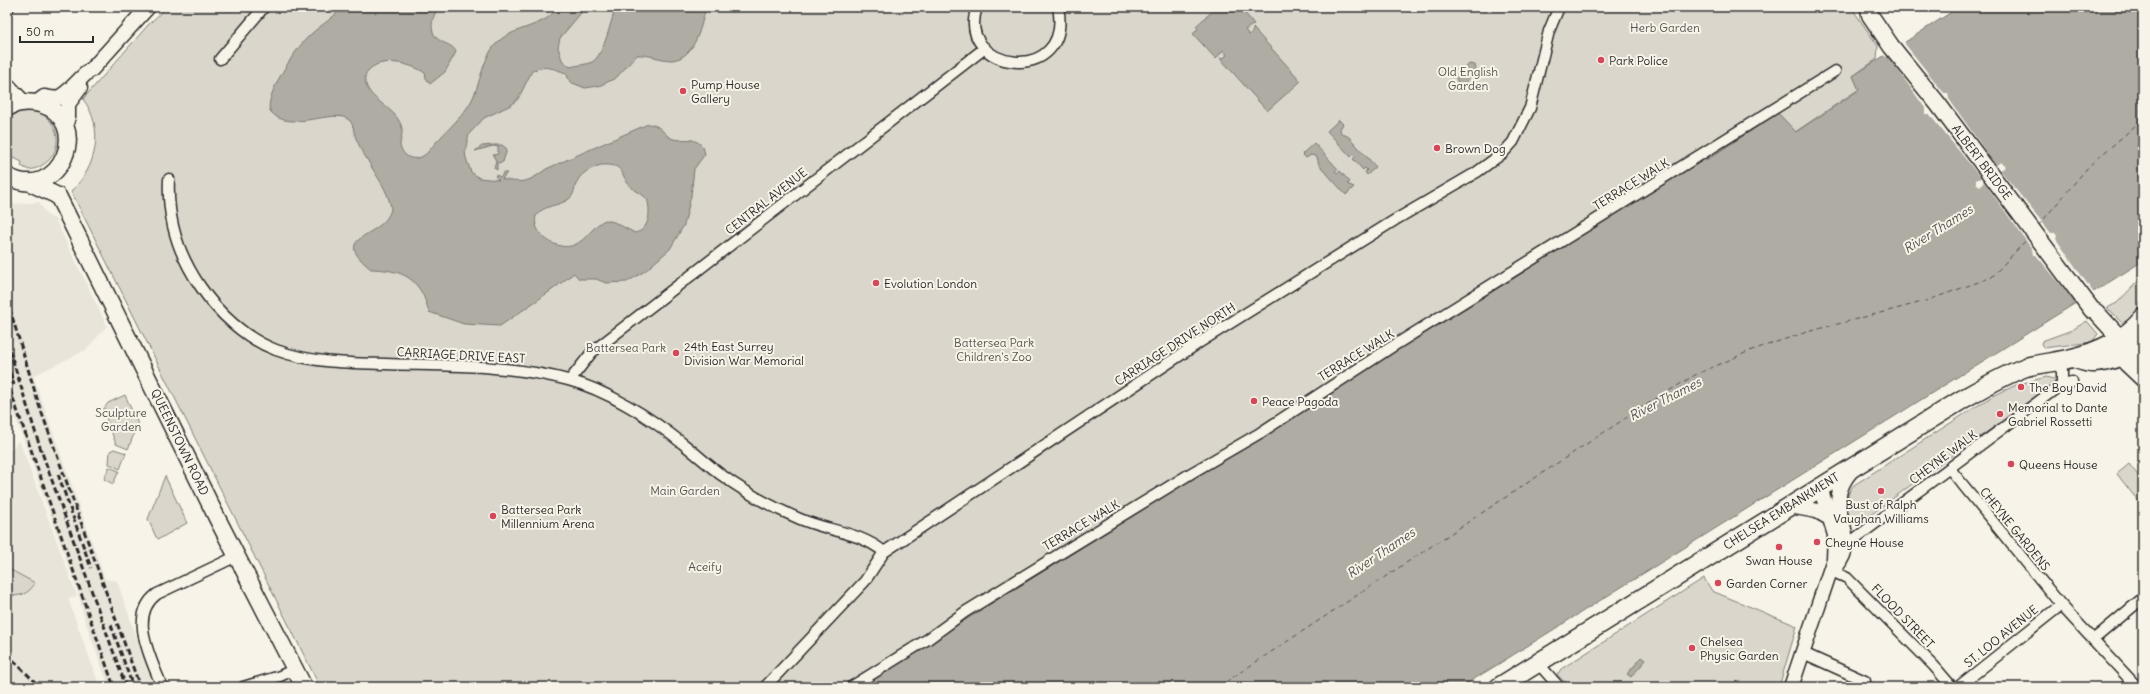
<svg xmlns="http://www.w3.org/2000/svg" width="2150" height="694" font-family="Delius,sans-serif">
	<style>
		.built { fill: #e8e4da }
		.green { fill: #dad6cc; stroke: #82807c }
		.water { fill: #afaca4; stroke: #7a7874; fill-rule: evenodd }
		.pier { fill: #f7f3e8 }
		.lines { fill: none; stroke-linecap: round; stroke-linejoin: round }
		.ferry { stroke: #53524f; stroke-width: 1; stroke-dasharray: 5 4; stroke-linecap: butt }
		.street-casing { stroke: #2b2b2b; stroke-width: 13 }
		.secondary-casing { stroke: #2b2b2b; stroke-width: 17 }
		.primary-casing { stroke: #2b2b2b; stroke-width: 19 }
		.highway-casing { stroke: #2b2b2b; stroke-width: 21 }
		.street { stroke: #f7f3e8; stroke-width: 10 }
		.secondary { stroke: #f7f3e8; stroke-width: 14 }
		.primary { stroke: #f7f3e8; stroke-width: 16 }
		.highway { stroke: #f7f3e8; stroke-width: 18 }
		.rail { stroke: #2b2b2b; stroke-width: 3; stroke-dasharray: 6 3; stroke-linecap: butt }
		.poi-dot { fill: #d1495b; stroke: #f7f3e8; stroke-width: 1.5 }
		.labels { text-anchor: middle; dominant-baseline: central; stroke-width: 4; stroke-linejoin: round; paint-order: stroke }
		.park-label { font-size: 12px; fill: #575653; stroke: #f7f3e8 }
		.poi-label { font-size: 12px; fill: #2b2b2b; stroke: #f7f3e8; text-anchor: start }
		.street-label { font-size: 12px; fill: #2b2b2b; stroke: #f7f3e8 }
		.water-label { font-size: 13px; font-style: italic; fill: #53524f; stroke: #f7f3e8 }
	</style>
	<rect width="100%" height="100%" fill="#f7f3e8"/>
	<filter id="ink" filterUnits="userSpaceOnUse"><feTurbulence type="fractalNoise" baseFrequency=".025" numOctaves="2"/><feDisplacementMap in="SourceGraphic" scale="8" xChannelSelector="R" yChannelSelector="G"/><feConvolveMatrix kernelMatrix="1 2 1 2 8 2 1 2 1" color-interpolation-filters="sRGB"/></filter>
	<g filter="url(#ink)">
		<path class="built" d="M7,201l8,3 24,-2 8,13 8,4 52,107 -21,24 -53,26 72,203 12,2 37,106h-45l-24,-66 -7,-28 -71,-200z
			M19,440l58,156 -9,3 32,88h-93v-232z"/>
		<path class="green" d="M167,7h1684l27,39 -1,13 -24,17 6,13 -64,43 -17,-18 -70,45h-3l-95,58 -752,470h-538l-249,-496c26,-23 34,-63 12,-92l66,-75z
			M31,110c36,8 34,54 -2,60l-8,-4 1,-4 -8,-4 -3,3h-4v-42l6,-6z
			M2143,276c0,19 0,38 -21,47l-15,-15 10,-5z
			M2087,321l11,13 -6,8 -48,6 -3,-4 1,-3 30,-11z
			M2046,377l9,2v7l-117,79 -81,60c-15,-4 -12,-32 -3,-40l137,-88 25,-12z
			M125,395l13,29 -10,25 -12,-5 -13,-34 5,-7z
			M114,449l12,4 -6,16 -11,-5 1,-13z
			M2129,464l14,18v15l-5,4 -21,-27z
			M109,467l10,4 -6,13 -9,-5z
			M165,476l22,47 -28,16 -3,-2 -8,-18z
			M7,568l28,15c-6,11 -16,15 -28,11z
			M1704,578l8,13 85,35 -18,61h-208l-14,-12 4,-6z"/>
		<path class="water" d="M342,7h97c-7,9 -12,27 2,34 6,4 12,4 15,11l-11,20 -15,12 -4,-6 -1,-5c-14,-10 -51,-19 -60,3 -1,24 29,29 36,49 3,7 -1,14 -1,21 5,14 17,16 27,7 13,-17 30,-30 42,-48 13,-21 12,-49 31,-65 15,-13 51,-15 56,-33h30l-26,31 -2,9 4,13 8,7c7,-2 16,-2 22,-5 12,-6 19,-43 24,-55h90c-5,18 -10,51 -34,53 -12,0 -23,-6 -35,-5l-21,23 -17,8 -14,2 -15,-6 -4,-9c-12,-4 -21,-9 -34,-2l-14,28 -7,6 -27,13 -15,16 -3,14 1,2 -2,1 1,7 5,14 8,6 20,2 -4,-4 1,-1 5,2 2,-4h4l-5,6c21,5 27,3 44,-10l102,-45c12,0 14,9 23,14 11,5 21,-4 32,9l2,7 -11,15 -3,27 -7,29 -14,24 -25,22 -18,11 -21,1 -10,-4h-17l-5,-6 -22,17 -52,36 -36,-2 -35,-12c-9,-34 -25,-42 -58,-43 -44,-35 13,-30 20,-60 -2,-18 -15,-33 -23,-48 -6,-10 -12,-20 -14,-30 -1,-4 -2,-9 -5,-11 -14,-13 -60,14 -78,-8 -10,-12 25,-63 35,-73 11,-12 26,-19 36,-32zM601,165c24,-1 18,7 28,20 5,6 13,8 18,14 4,11 3,31 -12,34l-21,-11 -9,-2c-13,6 -18,20 -31,25 -16,7 -43,-11 -38,-29 8,-12 22,-9 33,-17 6,-4 5,-13 9,-19 4,-8 16,-13 23,-15z
			M1217,7h23l14,17 -9,6 4,5 4,-4v-3l48,53 -34,30 -47,-53 2,1 5,-4 -4,-5 -7,9 -23,-25 5,-5 -2,-3z
			M1959,7h184v254l-646,404 -36,22h-603l752,-470 95,-58h3l70,-46 18,19 63,-42 -6,-14z
			M1469,64l6,1 1,5 -13,15 -5,-1 -2,-6z
			M1339,120l4,4 -3,5 1,4 8,4 27,30 -9,8 -2,-3 2,-2 -2,-2 -2,2 -10,-11 2,-2 -2,-2 -2,2 -24,-26z
			M1314,143l24,26 -3,2 2,2 3,-2 10,11 -3,2 7,3 -8,8 -27,-30 -2,-8 -6,-2 -5,3 -4,-4z
			M493,145h9l5,4 -4,13 -6,1v7l-3,-2 2,-7 -3,-6 5,-1v-7l-5,-1 -18,5 7,-5z
			M1642,657l4,3 -15,17 -4,-3z"/>
		<path class="pier" d="M1905,39v5l39,49h4l1,6 47,67 4,-4 5,3 -1,3 -4,2 51,63h4l2,3 -1,3 37,53h5l-24,15 2,-4 -40,-48h-3l-1,-6 -48,-67 -4,4 -4,-3v-3l5,-2 -52,-64h-4v-6l-37,-52 -2,1 -4,-3h3l19,-12z"/>
		<g class="lines">
			<path class="ferry" d="M2038,226l51,-60 54,-47
				M1218,687l426,-281 51,-31 57,-25 55,-18 119,-31 66,-24 37,-40"/>
			<g class="street-casing">
				<path id="street" d="M977,7c-23,65 97,81 81,0
					M7,10l2,-3
					M220,59l44,-52
					M169,179c-2,39 9,75 31,107 18,27 46,53 76,64 35,13 72,13 109,14 61,2 123,0 183,16 39,10 83,38 114,63 13,10 25,21 38,31 25,18 51,33 80,45 28,12 60,13 84,33
					M2050,363l7,2 5,5v14
					M570,380l22,-28 393,-304
					M1950,469l111,136 76,82
					M1841,544h6l6,-4 209,-156 10,-2
					M1830,573h6l11,5 87,88 18,21
					M2093,640l50,-42
					M1803,653l62,28
					M1538,663l21,24
					M162,687c-10,-27 -35,-71 -5,-93l80,-38
					M243,687l37,-11 15,-7
					M765,687l100,-106 19,-29 316,-210 195,-122 82,-48 26,-19 10,-11 17,-34 19,-77 10,-24
					M851,687l77,-48 37,-27 228,-140 67,-39 130,-85 445,-277
					M1958,687l103,-82"/>
			</g>
			<g class="secondary-casing">
				<path id="secondary" d="M36,103l8,-6 12,2c15,-6 23,-22 36,-30l56,-62
					M65,127l3,-10v-13l12,-16
					M2115,349l11,15 17,16
					M2131,351l12,12
					M1790,506l27,5 14,8
					M1835,568c31,-37 -18,-57 16,-97
					M1791,687l43,-128 1,-24 -15,-48"/>
			</g>
			<g class="primary-casing">
				<path id="primary" d="M1869,7l1,8 21,31 47,58 154,206 4,2 32,35
					M7,86l16,17
					M7,108c10,-6 21,-7 33,-4 55,16 20,102 -33,72
					M28,182l30,14 159,322 87,169"/>
			</g>
			<g class="highway-casing">
				<path id="highway" d="M2073,358c6,2 15,6 22,5 16,-1 37,-10 48,-22
					M1499,687l464,-288c21,-12 41,-24 63,-32 15,-4 31,-5 46,-9 26,-6 54,-19 71,-40"/>
			</g>
			<use href="#street" class="street"/>
			<use href="#secondary" class="secondary"/>
			<use href="#primary" class="primary"/>
			<use href="#highway" class="highway"/>
			<path class="rail" d="M7,300l32,105 101,282
				M7,342l33,105 86,240
				M7,364l7,21
				M7,381l107,306
				M58,474l33,94
				M111,625l22,62
				M7,654l33,33
				M7,686l1,1"/>
		</g>
	</g>
	<g class="poi-dot">
		<circle cx="1601" cy="60" r="4"/>
		<circle cx="683" cy="91" r="4"/>
		<circle cx="1437" cy="148" r="4"/>
		<circle cx="876" cy="283" r="4"/>
		<circle cx="676" cy="353" r="4"/>
		<circle cx="2021" cy="387" r="4"/>
		<circle cx="1254" cy="401" r="4"/>
		<circle cx="2000" cy="414" r="4"/>
		<circle cx="2011" cy="464" r="4"/>
		<circle cx="1881" cy="491" r="4"/>
		<circle cx="493" cy="516" r="4"/>
		<circle cx="1817" cy="542" r="4"/>
		<circle cx="1779" cy="547" r="4"/>
		<circle cx="1718" cy="583" r="4"/>
		<circle cx="1692" cy="648" r="4"/>
	</g>
	<g class="labels">
		<g class="park-label">
			<text x="1665" y="27">Herb Garden</text>
			<text x="1468" y="71">Old English<tspan x="1468" dy="14">Garden</tspan></text>
			<text x="994" y="342">Battersea Park<tspan x="994" dy="14">Children's Zoo</tspan></text>
			<text x="626" y="347">Battersea Park</text>
			<text x="121" y="412">Sculpture<tspan x="121" dy="14">Garden</tspan></text>
			<text x="685" y="490">Main Garden</text>
			<text x="705" y="566">Aceify</text>
		</g>
		<g class="poi-label">
			<text x="1609" y="60">Park Police</text>
			<text x="691" y="84">Pump House<tspan x="691" dy="14">Gallery</tspan></text>
			<text x="1445" y="148">Brown Dog</text>
			<text x="884" y="283">Evolution London</text>
			<text x="684" y="346">24th East Surrey<tspan x="684" dy="14">Division War Memorial</tspan></text>
			<text x="2029" y="387">The Boy David</text>
			<text x="1262" y="401">Peace Pagoda</text>
			<text x="2008" y="407">Memorial to Dante<tspan x="2008" dy="14">Gabriel Rossetti</tspan></text>
			<text x="2019" y="464">Queens House</text>
			<text x="1881" y="504" text-anchor="middle">Bust of Ralph<tspan x="1881" dy="14">Vaughan Williams</tspan></text>
			<text x="501" y="509">Battersea Park<tspan x="501" dy="14">Millennium Arena</tspan></text>
			<text x="1825" y="542">Cheyne House</text>
			<text x="1779" y="560" text-anchor="middle">Swan House</text>
			<text x="1726" y="583">Garden Corner</text>
			<text x="1700" y="641">Chelsea<tspan x="1700" dy="14">Physic Garden</tspan></text>
		</g>
		<g class="street-label">
			<text transform="translate(1982 162) rotate(53)">ALBERT BRIDGE</text>
			<text transform="translate(1631 184) rotate(-32)">TERRACE WALK</text>
			<text transform="translate(766 201) rotate(-38)">CENTRAL AVENUE</text>
			<text transform="translate(1175 344) rotate(-33)">CARRIAGE DRIVE NORTH</text>
			<text transform="translate(461 355) rotate(3)">CARRIAGE DRIVE EAST</text>
			<text transform="translate(1356 355) rotate(-32)">TERRACE WALK</text>
			<text transform="translate(180 442) rotate(64)">QUEENSTOWN ROAD</text>
			<text transform="translate(1943 457) rotate(-37)">CHEYNE WALK</text>
			<text transform="translate(1781 511) rotate(-32)">CHELSEA EMBANKMENT</text>
			<text transform="translate(1081 525) rotate(-31)">TERRACE WALK</text>
			<text transform="translate(2015 529) rotate(51)">CHEYNE GARDENS</text>
			<text transform="translate(1903 616) rotate(46)">FLOOD STREET</text>
			<text transform="translate(2001 636) rotate(-39)">ST. LOO AVENUE</text>
		</g>
		<g class="water-label">
			<text transform="translate(1938 229) rotate(-32)">River Thames</text>
			<text transform="translate(1665 399) rotate(-27)">River Thames</text>
			<text transform="translate(1381 553) rotate(-34)">River Thames</text>
		</g>
	</g>
	<rect width="2150" height="694" fill="none" stroke="#f7f3e8" stroke-width="24"/>
	<rect x="12" y="12" width="2126" height="670" fill="none" stroke="#2b2b2b" stroke-width="1.5" filter="url(#ink)"/>
	<path d="M20 36v6h73v-6" fill="none" stroke="#2b2b2b" stroke-width="2"/>
	<text x="26" y="36" font-size="12" fill="#2b2b2b" stroke="#f7f3e8" stroke-width="3" paint-order="stroke">50 m</text>
</svg>
